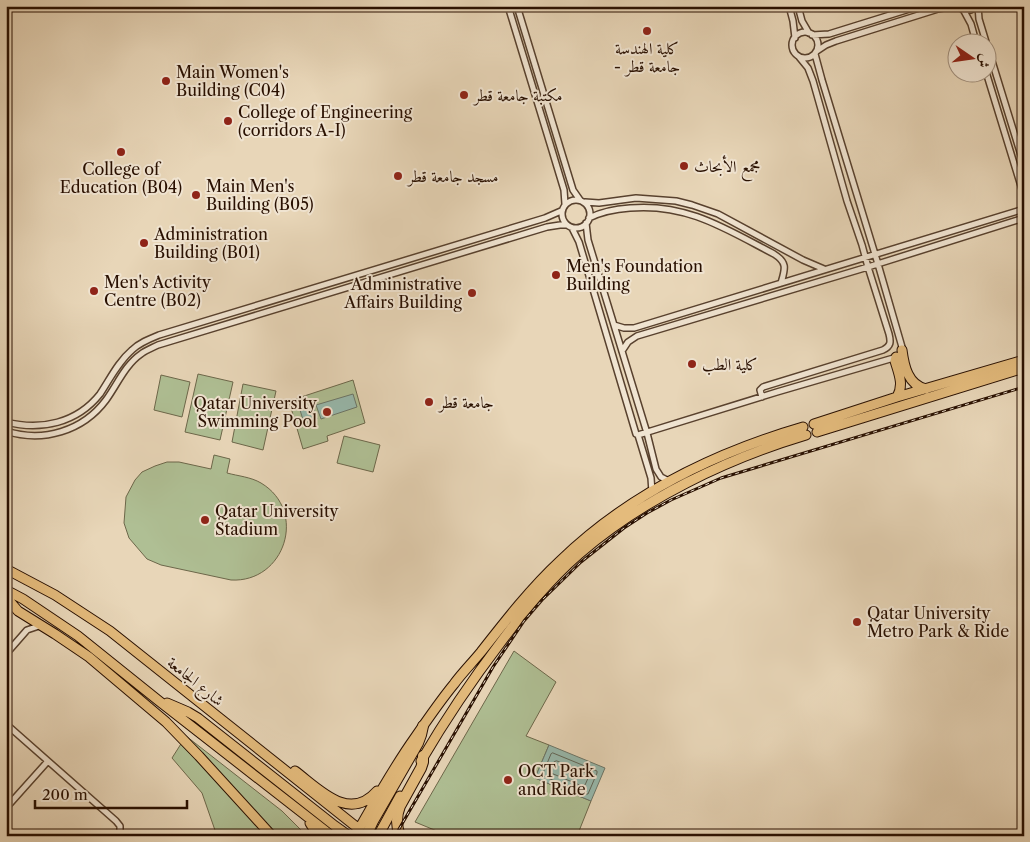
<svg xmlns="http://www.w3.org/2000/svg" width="1030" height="842" font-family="'Libre Caslon Text',Amiri,serif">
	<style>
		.garden { fill: #afbf94; stroke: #6c674a }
		.water { fill: #97b9ad; stroke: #6b7568 }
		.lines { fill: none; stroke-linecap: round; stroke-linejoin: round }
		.shore { stroke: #606456; stroke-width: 1 }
		.street-casing { stroke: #58412e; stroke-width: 8 }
		.primary-casing { stroke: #280f00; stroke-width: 11 }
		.highway-casing { stroke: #280f00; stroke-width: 12 }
		.street { stroke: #f0e4d1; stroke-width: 5 }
		.primary { stroke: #e4bb7c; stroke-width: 9 }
		.highway { stroke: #e4bb7c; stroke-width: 10 }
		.rail-casing { stroke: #280f00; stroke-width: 3 }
		.rail { stroke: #f0e4d1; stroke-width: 1; stroke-dasharray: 4; stroke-linecap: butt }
		.poi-dot { fill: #8f2418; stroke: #f0e4d1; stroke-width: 2 }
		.labels { text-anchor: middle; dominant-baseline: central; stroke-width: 4; stroke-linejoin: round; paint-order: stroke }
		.poi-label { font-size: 16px; fill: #280f00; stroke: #f0e4d1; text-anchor: start }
		.street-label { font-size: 16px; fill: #280f00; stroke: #f0e4d1 }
	</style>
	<rect width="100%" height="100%" fill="#e8d6b8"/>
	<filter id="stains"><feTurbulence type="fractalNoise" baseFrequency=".004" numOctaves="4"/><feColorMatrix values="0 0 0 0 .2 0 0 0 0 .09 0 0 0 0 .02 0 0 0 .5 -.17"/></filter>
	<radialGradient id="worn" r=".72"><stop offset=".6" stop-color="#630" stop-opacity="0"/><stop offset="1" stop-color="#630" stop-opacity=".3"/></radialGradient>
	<path class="garden" d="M198,374l35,8 -13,58 -35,-8z
		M161,375l29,7 -8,35 -28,-7z
		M353,380l12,43 -38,13 1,5 -25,8 -14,-48z
		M243,384l33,7 -13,59 -31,-8z
		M344,436l36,9 -7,27 -36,-9z
		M214,455l16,4 -3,14c11,3 24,4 34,10 47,28 24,100 -30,97l-70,-15 -14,-6 -18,-21 -5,-15 2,-26 9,-17 7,-8 13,-6 12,-4h12l32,7z
		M514,651l42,31 -30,54 23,9 -14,33 56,23 -14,35h-128l-34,-14z
		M186,736l96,75 25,25h-90l-15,-43 -30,-35z"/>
	<path class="water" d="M353,394l4,13 -36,12 -5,-14z
		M313,406l4,13 -13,4 -4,-13z
		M549,745l56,23 -14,33 -56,-23z"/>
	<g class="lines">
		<path class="shore" d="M553,753l44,18v2l-9,21h-2l-43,-18v-3l8,-19z
			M557,761l31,13 1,2 -4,9 -3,1 -31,-13v-3l3,-8z"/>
		<g class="street-casing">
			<path id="street" d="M508,6l43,141 13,43 1,14
				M517,6l56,184 7,10
				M789,6l4,15 2,17
				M798,6l4,15 7,12
				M978,6l1,13 7,23
				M963,10h8l6,-4
				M964,11l7,13 5,18
				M792 45a13 13 0 1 1 26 0a13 13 0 1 1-26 0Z
				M812,35l17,-1 90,-28
				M988,48l36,117
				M817,51l9,-6 10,-4 102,-32 10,-2 11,1
				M815,54l7,26 56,184 24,83v3
				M986,72l38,124
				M562 214a14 14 0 1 1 28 0a14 14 0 1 1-28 0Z
				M585,202l14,1 37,-5 40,3 16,4 26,9 85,46 21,9
				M589,218c14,-7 26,-9 41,-10 57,-5 96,21 144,46 14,9 11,15 7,29
				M586,223l2,17 59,193 9,36 5,8 8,4
				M572,228l7,14 57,192 2,1 13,43 1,14
				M614,325l10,3h10l390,-119
				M622,351l6,-9 9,-6 231,-69 156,-49
				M762,397l-2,-7 3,-3 120,-37c8,-4 8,-8 6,-16l-21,-67 -6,-22 -15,-44 -34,-120 -5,-13 -9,-11
				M6,422c35,9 71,1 94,-28 10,-15 18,-32 32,-44 7,-7 17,-11 27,-15l386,-117 16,-7
				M6,431c37,12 77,0 100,-31 11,-15 19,-35 35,-46 5,-4 11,-6 17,-9l389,-118 13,-2h7
				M638,435l139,-43 120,-35
				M6,654l21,-24 12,-4
				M6,724l110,97 4,5v10
				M6,808l42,-47"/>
		</g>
		<g class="primary-casing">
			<path id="primary" d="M902,350c2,16 6,35 24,39
				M896,357l-1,4c4,13 9,24 2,36
				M814,424l83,-27 127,-37
				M817,432l207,-64
				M6,569l49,26 55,36 249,198
				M6,590l17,9 55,37 81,65 173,135
				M6,597l12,14 37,23 34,23 77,65 33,34 73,80
				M167,703l21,9 10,6 137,108 14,10
				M421,761c24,-41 51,-81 80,-119 24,-32 48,-62 78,-88 64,-55 147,-95 227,-119
				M295,771c24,18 54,52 82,20
				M310,823l8,13
				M355,836c19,-33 37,-66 59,-97 13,-19 26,-38 40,-55 8,-11 18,-21 27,-32 25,-32 50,-64 79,-91 67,-65 154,-108 243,-134
				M378,836l22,-40"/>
		</g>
		<g class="highway-casing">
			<path id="highway" d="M366,836l7,-15 45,-78 3,-8 2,-9
				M400,836c-4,-10 -4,-20 0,-30l21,-38 2,-6v-6"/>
		</g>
		<use href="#street" class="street"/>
		<use href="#primary" class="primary"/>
		<use href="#highway" class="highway"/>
		<g class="rail-casing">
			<path id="rail" d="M395,836l98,-169 31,-46 18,-21 39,-38 43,-34 23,-15 24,-13 50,-22 303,-91"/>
		</g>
		<use href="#rail" class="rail"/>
	</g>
	<g class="poi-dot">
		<circle cx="647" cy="31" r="5"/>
		<circle cx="166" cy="81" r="5"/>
		<circle cx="464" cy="95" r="5"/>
		<circle cx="228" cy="121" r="5"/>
		<circle cx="121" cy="152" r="5"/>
		<circle cx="684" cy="166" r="5"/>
		<circle cx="398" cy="176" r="5"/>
		<circle cx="196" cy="195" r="5"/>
		<circle cx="144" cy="243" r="5"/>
		<circle cx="556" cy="275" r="5"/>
		<circle cx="94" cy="291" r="5"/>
		<circle cx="472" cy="293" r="5"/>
		<circle cx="692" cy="364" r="5"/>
		<circle cx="429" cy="402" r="5"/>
		<circle cx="327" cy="412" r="5"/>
		<circle cx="205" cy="520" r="5"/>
		<circle cx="857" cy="622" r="5"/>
		<circle cx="508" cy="780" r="5"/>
	</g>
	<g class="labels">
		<g class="poi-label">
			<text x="647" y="48" text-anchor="middle">كلية الهندسة<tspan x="647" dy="18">- جامعة قطر</tspan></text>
			<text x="176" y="72">Main Women's<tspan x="176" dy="18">Building (C04)</tspan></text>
			<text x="474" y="95">مكتبة جامعة قطر</text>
			<text x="238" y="112">College of Engineering<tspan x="238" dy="18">(corridors A-I)</tspan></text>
			<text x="694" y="166">مجمع الأبحاث</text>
			<text x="121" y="169" text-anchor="middle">College of<tspan x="121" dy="18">Education (B04)</tspan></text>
			<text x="408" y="176">مسجد جامعة قطر</text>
			<text x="206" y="186">Main Men's<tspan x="206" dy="18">Building (B05)</tspan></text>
			<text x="154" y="234">Administration<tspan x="154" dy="18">Building (B01)</tspan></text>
			<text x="566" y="266">Men's Foundation<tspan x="566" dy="18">Building</tspan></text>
			<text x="104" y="282">Men's Activity<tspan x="104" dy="18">Centre (B02)</tspan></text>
			<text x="462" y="284" text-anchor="end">Administrative<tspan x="462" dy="18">Affairs Building</tspan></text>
			<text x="702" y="364">كلية الطب</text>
			<text x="439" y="402">جامعة قطر</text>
			<text x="317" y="403" text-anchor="end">Qatar University<tspan x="317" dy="18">Swimming Pool</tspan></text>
			<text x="215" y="511">Qatar University<tspan x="215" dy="18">Stadium</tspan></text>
			<text x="867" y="613">Qatar University<tspan x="867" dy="18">Metro Park &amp; Ride</tspan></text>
			<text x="518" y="771">OCT Park<tspan x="518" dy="18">and Ride</tspan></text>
		</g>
		<g class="street-label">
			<text transform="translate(196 681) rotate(39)">شارع الجامعة</text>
		</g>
	</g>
	<rect width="1030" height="842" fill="none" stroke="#e8d6b8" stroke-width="25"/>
	<rect x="8" y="8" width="1015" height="827" fill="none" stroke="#280f00" stroke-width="2.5"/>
	<rect x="12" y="12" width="1005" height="817" fill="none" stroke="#280f00"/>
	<g transform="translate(972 58) rotate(103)"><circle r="24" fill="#f0e4d1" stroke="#a08f7d"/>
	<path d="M0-4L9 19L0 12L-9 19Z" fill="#8f2418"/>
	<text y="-8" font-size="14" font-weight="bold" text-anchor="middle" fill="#280f00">ش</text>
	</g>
	<path d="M35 800v8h152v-8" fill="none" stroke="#280f00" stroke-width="2.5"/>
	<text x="42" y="800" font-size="15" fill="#280f00" stroke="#f0e4d1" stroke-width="4" paint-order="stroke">200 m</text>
	<rect width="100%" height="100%" filter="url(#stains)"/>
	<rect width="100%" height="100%" fill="url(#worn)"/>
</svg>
